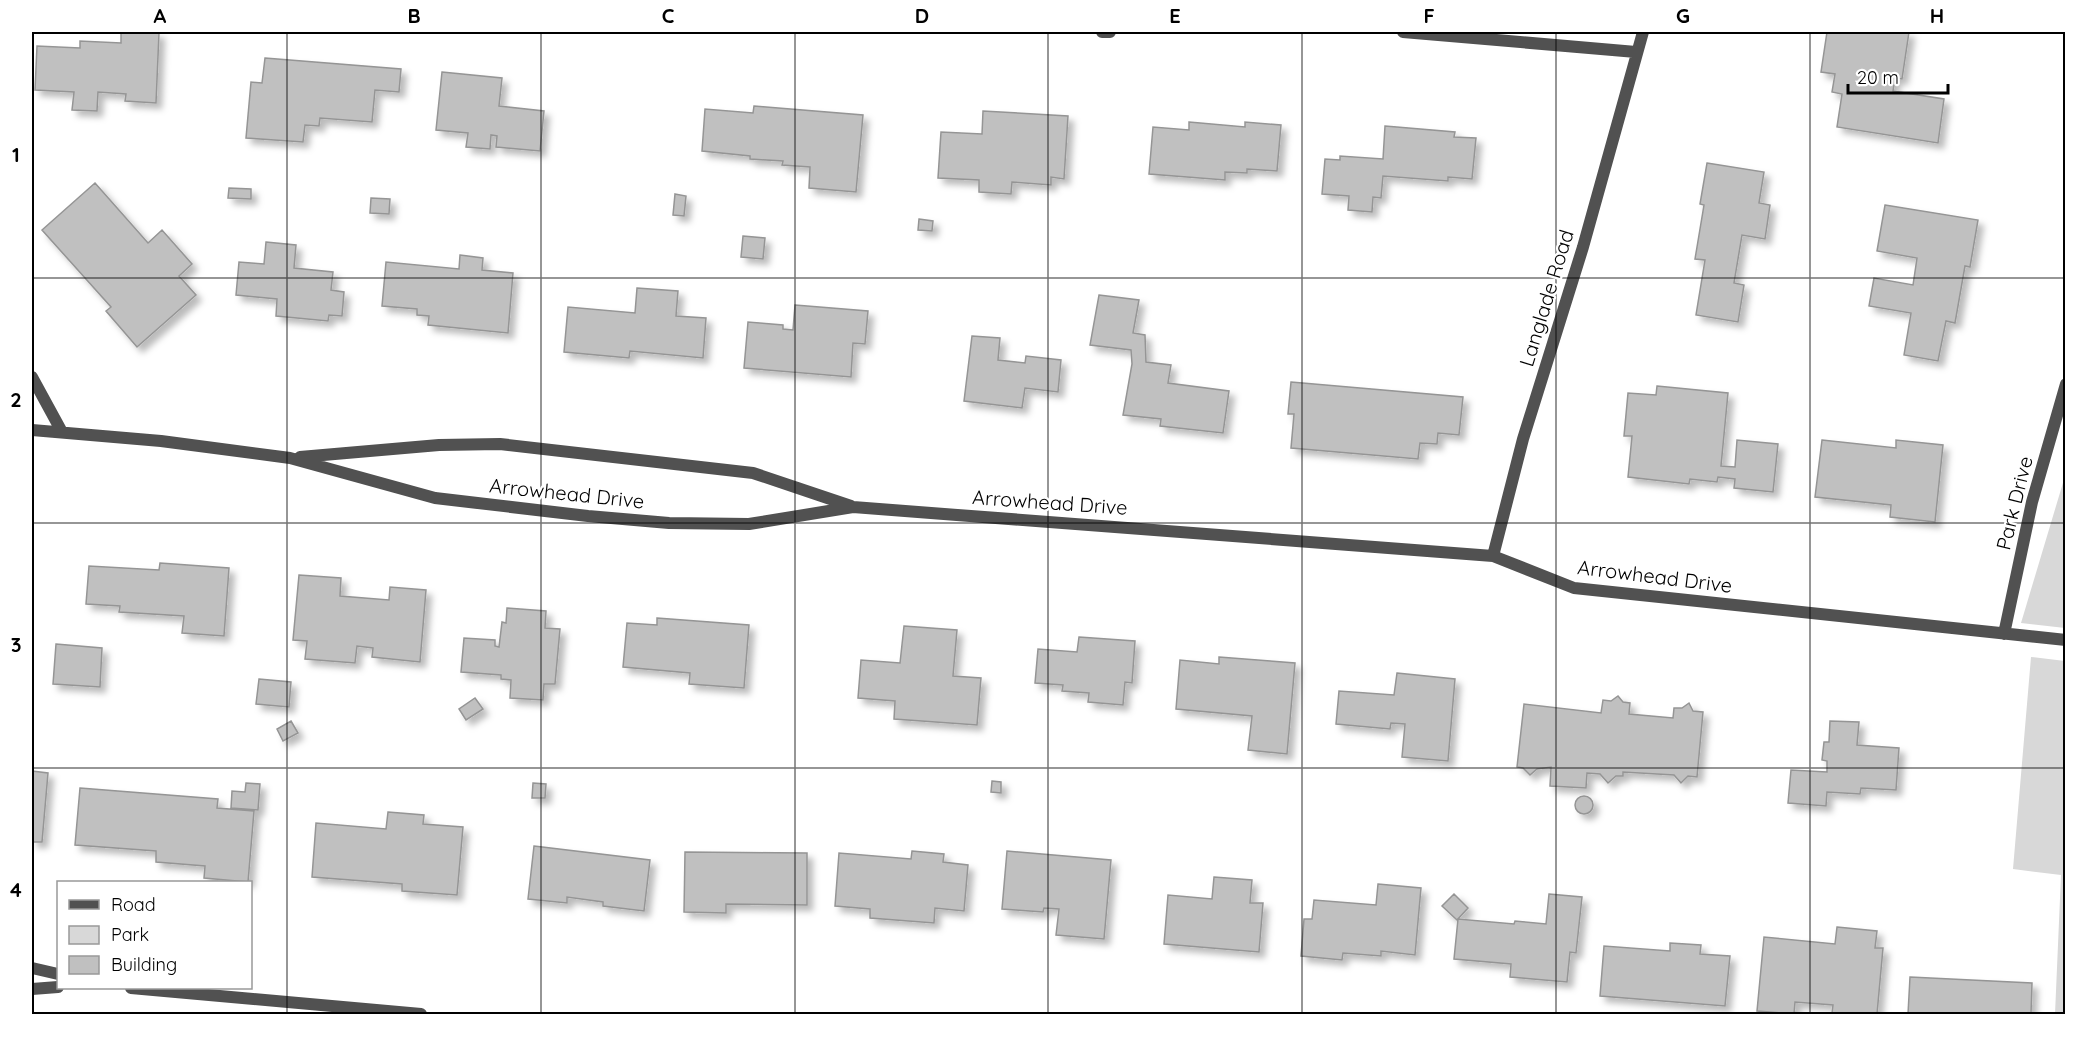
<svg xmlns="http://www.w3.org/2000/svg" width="2097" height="1046" font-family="Quicksand,sans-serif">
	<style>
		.green { fill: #d8d8d8 }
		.building { fill: #c0c0c0; stroke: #959595; stroke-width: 1.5; filter: url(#shadow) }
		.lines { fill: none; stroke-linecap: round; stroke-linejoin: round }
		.minor { stroke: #515151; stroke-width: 12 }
		.grid { fill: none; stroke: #000; stroke-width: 1.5; stroke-opacity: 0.55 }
		.labels { text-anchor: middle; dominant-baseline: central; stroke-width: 4.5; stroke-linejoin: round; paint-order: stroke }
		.street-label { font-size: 20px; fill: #000; stroke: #fff }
		.neatline { fill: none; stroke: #000; stroke-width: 2 }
		.grid-label { font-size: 20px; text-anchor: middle; font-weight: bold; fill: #000 }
	</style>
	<defs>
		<filter id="shadow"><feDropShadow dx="5.5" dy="5.5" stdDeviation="3" flood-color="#0004"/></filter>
	</defs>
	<rect width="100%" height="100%" fill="#fff"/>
	<path class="green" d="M2065,476v152l-44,-5z
		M2031,657l34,4v353h-10l6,-139 -48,-6z"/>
	<path class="building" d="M121,32l38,1 -3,70 -31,-2 1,-7 -28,-2 -1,19 -25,-1 2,-18 -39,-2 2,-44 43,2v-7l41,2z
		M1827,32h82l-7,47 -7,-1 -2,13 51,8 -6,44 -101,-16 5,-33 -10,-2 3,-18 -14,-2z
		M265,58l136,11 -2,23 -24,-2 -3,32 -52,-4 -1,8 -14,-1 -2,17 -57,-4 5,-56 11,1z
		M442,72l60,6 -3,28 45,5 -4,40 -44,-4 1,-11 -6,-1 -1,14 -24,-2 2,-14 -32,-3z
		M754,106l109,9 -7,77 -47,-4 1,-21 -28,-2 1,-4 -33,-2v-3l-48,-5 3,-42 48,4z
		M983,111l85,5 -4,63 -13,-2v8l-39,-3 -1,12 -32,-2v-12l-41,-2 3,-46 41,2z
		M1189,122l56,5v-5l36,3 -4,46 -30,-2v4l-22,-1v8l-76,-6 4,-47 36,3z
		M1385,126l70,6 -1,5 22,1 -4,41 -24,-2v4l-65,-5 -2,22 -8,-1 -1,15 -24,-2 1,-14 -27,-2 3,-35 15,1v-4l43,3z
		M1707,163l57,9 -5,31 11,2 -5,34 -23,-4 -8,48 10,2 -6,37 -42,-7 9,-55 -10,-1 9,-54 -4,-1z
		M95,183l53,60 14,-13 30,34 -13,12 17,19 -59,52 -31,-36 5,-4 -69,-77z
		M229,188l22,1v10l-23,-1z
		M675,194l11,2 -2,20 -11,-1z
		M371,198l19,1 -1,15 -19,-1z
		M1885,205l93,15 -8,47 -5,-1 -10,57 -9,-2 -8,40 -34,-6 7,-42 -42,-7 5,-28 39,7 4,-27 -40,-7z
		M919,219l14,2 -1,10 -14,-1z
		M743,236l22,2 -2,21 -22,-2z
		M266,242l30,3 -2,23 39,4 -2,18 13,2 -2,24 -13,-1 -1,6 -52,-5 1,-17 -41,-4 3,-33 25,2z
		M460,255l23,3 -1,12 31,3 -5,60 -80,-8 1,-9 -12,-1v-6l-35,-3 4,-44 73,7z
		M637,288l41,3 -2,25 30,2 -3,40 -73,-7 -1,7 -65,-6 4,-45 67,6z
		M1099,295l40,5 -6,33 12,2 1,27 25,3 -3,18 61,8 -6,42 -63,-7 1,-7 -38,-4 9,-51 -1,-14 -41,-5z
		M795,305l73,6 -3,33 -12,-1 -2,34 -107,-9 4,-46 35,3v4l10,1z
		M972,336l28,2 -2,22 27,3 1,-7 35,4 -3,32 -33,-4 -3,20 -58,-7z
		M1291,382l172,15 -4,38 -21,-2 -1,11 -17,-1 -2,16 -127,-11 3,-34h-6z
		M1657,386l71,7 -7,73 14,1 2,-27 41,4 -5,48 -39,-4 1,-9 -17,-2 -1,5 -27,-3 -1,5 -61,-7 4,-41h-8l4,-43 28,2z
		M1822,440l74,8v-8l47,5 -8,77 -45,-5 1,-12 -76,-8z
		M160,563l69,5 -5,68 -42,-3 2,-17 -65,-4 1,-6 -34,-2 3,-38 70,4z
		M299,575l42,3 -1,18 49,4 1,-13 36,3 -6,72 -48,-5 1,-9 -16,-2 -2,17 -50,-4 2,-18 -14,-1z
		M507,608l39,3 -1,17 15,1 -5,55h-11l-1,16 -33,-2 1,-18 -10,-1v-4l-40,-3 3,-34 31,2v6l4,1 3,-25 4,1z
		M657,618l92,7 -5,63 -55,-4 1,-11 -67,-6 4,-44 30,2z
		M904,626l53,4 -4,46 28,2 -4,47 -83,-6 1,-18 -37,-3 3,-38 39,3z
		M1079,637l56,4 -3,42 -7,-1 -2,23 -35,-3 1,-9 -27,-2 1,-6 -28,-2 3,-34 39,3z
		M56,644l46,4 -2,39 -47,-3z
		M1219,657l76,6 -8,91 -39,-4 4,-34 -76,-7 4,-49 39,4z
		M1397,673l58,6 -7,82 -46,-4 3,-33 -14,-1 -1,6 -54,-5 3,-33 55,4z
		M259,679l32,3 -2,25 -33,-3z
		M1618,696l5,6 7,1 -1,11 44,4 1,-10h8l7,-5 4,8 10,1 -6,65 -9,-1 -7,7 -7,-8 -51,-3v4h-7l-8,7 -8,-9 -13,-1 -1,15 -36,-2 1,-19 -14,2 -7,6 -7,-7 -6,-1 7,-63 77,9 2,-13 8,1z
		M475,698l8,11 -17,11 -7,-11z
		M291,721l7,12 -15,8 -6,-12z
		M1830,721l29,1 -2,23 42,3 -3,42 -35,-2 -1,6 -33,-2 -1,14 -38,-3 3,-33 36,2v-11l-5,-1 2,-18h5z
		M32,771l16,2 -6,69h-10z
		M992,781l9,1v11l-10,-1z
		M246,783l14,1 -2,26 -27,-2 1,-17 13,1z
		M533,783l13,1 -1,14h-13z
		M80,788l138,11 -1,9 37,3 -6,71 -44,-4 1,-12 -49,-4v-11l-81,-6z
		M1575 805a9 9 0 1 1 18 0a9 9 0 1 1-18 0Z
		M388,812l36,3 -1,9 40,3 -6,68 -55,-4v-7l-90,-7 4,-54 70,6z
		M534,846l116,14 -6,51 -41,-5v-4l-36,-5v6l-39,-4z
		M912,851l32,3 -1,8 25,3 -4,46 -29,-3 -1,15 -64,-5v-9l-35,-3 4,-53 72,6z
		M1007,851l104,9 -7,79 -48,-4 3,-26 -15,-1 -1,4 -41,-3z
		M685,852l122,1v52l-81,-1v9l-42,-1z
		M1214,877l38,3 -2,23h13l-4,49 -95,-8 4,-49 44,4z
		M1378,884l43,4 -6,67 -34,-4v5l-38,-3 -1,7 -41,-4 3,-37h8l2,-19 62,5z
		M1454,894l14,14 -11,12 -15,-14z
		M1549,894l33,3 -6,56 -6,-1 -3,30 -57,-5 1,-13 -57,-5 4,-40 56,5 1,-3 31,3z
		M1837,927l40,4 -2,17h8l-6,66 -45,-1 1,-8 -38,-3 -1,12 -37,-3 7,-74 71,7z
		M1670,943l31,2 -1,9 30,2 -5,50 -125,-10 4,-50 66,5z
		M1910,977l122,6 -1,31h-123z"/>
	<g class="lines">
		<path class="minor" d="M1102,32h8
			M1403,32l233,20
			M32,377l30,55
			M32,430l129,11 129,17 145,40 153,18 81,7 80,1 104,-17 640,49 81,32 492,52
			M300,457l139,-12 61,-1 253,29 98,33
			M1493,556l30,-117 60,-192 60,-215
			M2004,634l28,-132 34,-118
			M32,968l26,6
			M131,988l290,26
			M32,989l26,-2"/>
	</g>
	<path class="grid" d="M287,32v982M541,32v982M795,32v982M1048,32v982M1302,32v982M1556,32v982M1810,32v982M32,278h2034M32,523h2034M32,768h2034"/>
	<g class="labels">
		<g class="street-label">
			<text transform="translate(1546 298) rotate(-73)">Langlade Road</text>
			<text transform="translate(567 493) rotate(6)">Arrowhead Drive</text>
			<text transform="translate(1050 502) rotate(4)">Arrowhead Drive</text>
			<text transform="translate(2014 503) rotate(-76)">Park Drive</text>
			<text transform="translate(1655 576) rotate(7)">Arrowhead Drive</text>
		</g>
	</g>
	<rect width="2097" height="1046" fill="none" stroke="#ffffff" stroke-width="66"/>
	<rect x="57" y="881" width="195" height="108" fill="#ffffff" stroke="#999999" stroke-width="1.5"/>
	<rect x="69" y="900" width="30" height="9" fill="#515151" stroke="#999999" stroke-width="1.5"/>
	<text x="111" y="911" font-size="18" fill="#000000">Road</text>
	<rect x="69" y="926" width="30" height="18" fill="#d8d8d8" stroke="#999999" stroke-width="1.5"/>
	<text x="111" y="941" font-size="18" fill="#000000">Park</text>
	<rect x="69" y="956" width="30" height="18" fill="#c0c0c0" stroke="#999999" stroke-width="1.5"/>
	<text x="111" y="971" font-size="18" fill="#000000">Building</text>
	<path d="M1848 84v9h100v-9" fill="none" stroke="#000000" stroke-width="3"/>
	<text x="1857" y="84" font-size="18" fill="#000000" stroke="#ffffff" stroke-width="4.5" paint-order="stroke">20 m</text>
	<rect x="33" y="33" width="2031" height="980" class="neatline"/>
	<g class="grid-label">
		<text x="160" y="23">A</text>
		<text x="414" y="23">B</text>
		<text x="668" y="23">C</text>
		<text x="922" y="23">D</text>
		<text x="1175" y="23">E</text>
		<text x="1429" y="23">F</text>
		<text x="1683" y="23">G</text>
		<text x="1937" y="23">H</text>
		<text x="16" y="162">1</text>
		<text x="16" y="407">2</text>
		<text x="16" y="652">3</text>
		<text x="16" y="897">4</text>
	</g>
</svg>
